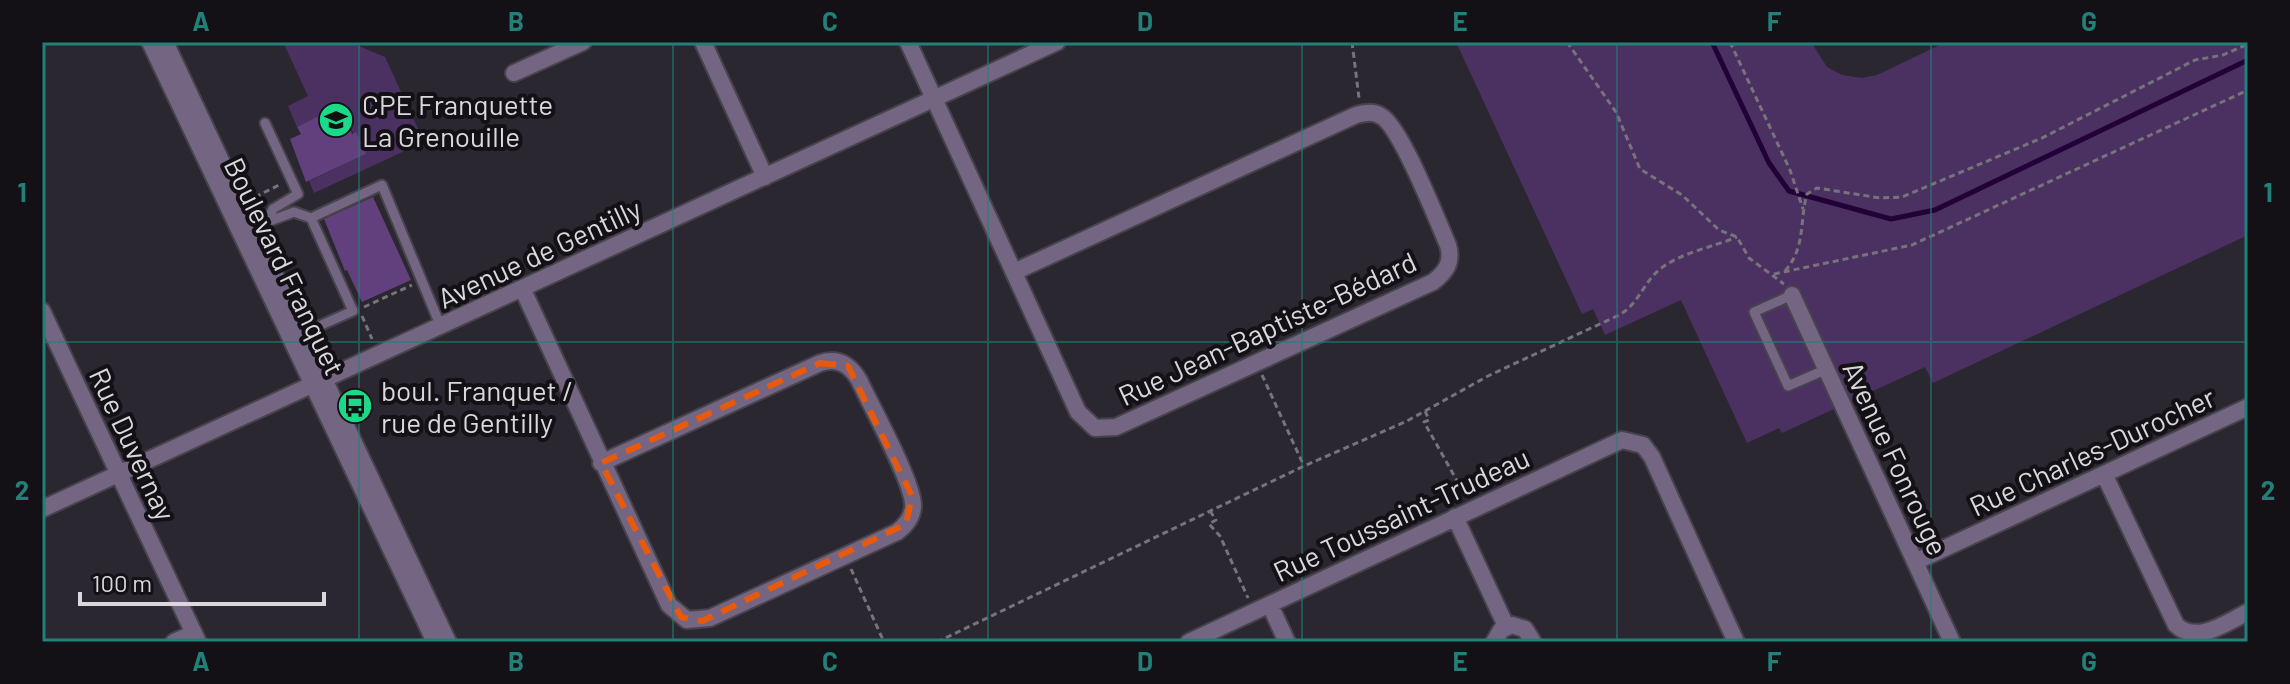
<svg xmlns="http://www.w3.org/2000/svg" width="2290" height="684" font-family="Barlow,sans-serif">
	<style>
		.green { fill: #4b3162 }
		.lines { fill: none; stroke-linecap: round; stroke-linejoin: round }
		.stream { stroke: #220038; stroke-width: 5 }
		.building { fill: #61407d }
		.service-casing { stroke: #47434c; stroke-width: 13 }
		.minor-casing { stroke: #47434c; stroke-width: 20 }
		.tertiary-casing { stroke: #47434c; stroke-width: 20 }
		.path { stroke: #77737b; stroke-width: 3; stroke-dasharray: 6 4; stroke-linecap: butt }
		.service { stroke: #746682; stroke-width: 9 }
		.minor { stroke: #746682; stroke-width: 16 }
		.tertiary { stroke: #746682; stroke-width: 16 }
		.marked { fill: none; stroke: #e8590c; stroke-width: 6; stroke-dasharray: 16 10; stroke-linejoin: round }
		.grid { fill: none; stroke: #238079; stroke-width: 2; stroke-opacity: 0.55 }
		.labels { text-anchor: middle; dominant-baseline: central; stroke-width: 8; stroke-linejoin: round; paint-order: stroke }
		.poi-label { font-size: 28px; fill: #dad7dd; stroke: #131115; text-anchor: start }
		.street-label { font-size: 28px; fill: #dad7dd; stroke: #131115 }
		.neatline { fill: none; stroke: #238079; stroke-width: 3 }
		.grid-label { font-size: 26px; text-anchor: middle; font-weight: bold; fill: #238079 }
	</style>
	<rect width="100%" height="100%" fill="#2b2730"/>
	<path class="green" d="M283,42h66l36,15 39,85 -110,51 -5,-12 57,-27 -18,-30 -13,6 -8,-17 -30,14 -9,-21 20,-10z
		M1456,42h355l16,25 15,8 20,3 15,-3 69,-33h302v193l-315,148 -8,-16 -143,66 -3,-5 -32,15 -66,-143 -76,35 -12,-26 -11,5z"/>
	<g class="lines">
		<path class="stream" d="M1712,42l57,121 20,28 102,28 44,-9 313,-150"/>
	</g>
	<path class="building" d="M327,112l8,18 13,-6 4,10 4,-2 10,22 -60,28 -16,-43 11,-5 -4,-7z
		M373,197l38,83 -49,22 -15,-32 -2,1 -21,-52z"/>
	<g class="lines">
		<g class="service-casing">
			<path id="service" d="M265,123l33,71 -25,15 -6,13
				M248,222h19l27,-10 17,6 71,-33 59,142
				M1792,295l-38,17 34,74 39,-17
				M303,333l50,-22 -42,-93"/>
		</g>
		<g class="minor-casing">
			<path id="minor" d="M703,42l62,135
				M908,42l170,370 17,16 21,-1 317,-145c13,-10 20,-20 15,-37 -11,-25 -47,-118 -67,-129 -8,-5 -16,-3 -25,-1l-342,157
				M514,73l69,-31
				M523,290l146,315 18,15 23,-2 187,-86c8,-6 15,-14 16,-25 2,-22 -43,-103 -54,-127 -9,-15 -21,-23 -39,-17l-219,100
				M1792,295l160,347
				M42,311l156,331
				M2104,474l72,151c21,20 51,-3 72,-13
				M42,509l1015,-467
				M1455,517l51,109
				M1915,562l333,-155
				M1270,605l17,37
				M174,642l20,-9
				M1189,642l433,-202 21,5 9,12 84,185
				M1494,642l7,-12 11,-5 13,4 8,13"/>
		</g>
		<g class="tertiary-casing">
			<path id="tertiary" d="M150,42l285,600
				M165,42l283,600"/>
		</g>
		<path class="path" d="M1352,42l7,56
			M1567,42l49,70 24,57 42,26 37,35 18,7 12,21 35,26
			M1730,42l60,128 13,39
			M255,197l26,-13
			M1785,271c21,-24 14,-48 22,-77l10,-6 63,10 22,-1 140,-59 153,-78 28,-5 25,-11
			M1774,274l138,-29 336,-155
			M364,307l48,-22
			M362,316l10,23
			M1262,375l42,91
			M1425,411l4,9 -5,2 41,73
			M1210,511l6,9 -7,4 11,12 28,62
			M851,569l33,73
			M937,642l367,-176 103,-45 81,-45 129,-60c22,-11 25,-32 43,-47 20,-16 53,-22 77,-32"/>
		<use href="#service" class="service"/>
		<use href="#minor" class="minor"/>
		<use href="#tertiary" class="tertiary"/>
	</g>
	<path class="marked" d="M820,363l28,3 64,130 -6,28 -204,97 -21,-4 -80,-154z"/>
	<path class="grid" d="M359,42v600M673,42v600M988,42v600M1302,42v600M1617,42v600M1931,42v600M42,342h2206"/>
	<defs>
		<g id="school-disc" transform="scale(1.8)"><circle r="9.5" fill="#1bd988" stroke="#131115"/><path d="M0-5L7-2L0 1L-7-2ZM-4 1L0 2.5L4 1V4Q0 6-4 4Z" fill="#111"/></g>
		<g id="bus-disc" transform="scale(1.8)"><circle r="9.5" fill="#1bd988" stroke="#131115"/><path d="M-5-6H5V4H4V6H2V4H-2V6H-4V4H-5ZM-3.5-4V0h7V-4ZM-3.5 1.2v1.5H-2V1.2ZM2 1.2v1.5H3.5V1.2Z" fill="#111"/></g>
	</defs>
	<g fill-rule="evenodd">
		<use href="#school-disc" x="336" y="120"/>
		<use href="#bus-disc" x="355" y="406"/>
	</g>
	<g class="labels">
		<g class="poi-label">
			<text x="362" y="104">CPE Franquette<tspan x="362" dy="32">La Grenouille</tspan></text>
			<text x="381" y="390">boul. Franquet /<tspan x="381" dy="32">rue de Gentilly</tspan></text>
		</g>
		<g class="street-label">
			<text transform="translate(539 253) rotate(-25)">Avenue de Gentilly</text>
			<text transform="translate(285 266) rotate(64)">Boulevard Franquet</text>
			<text transform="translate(1267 328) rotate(-25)">Rue Jean-Baptiste-Bédard</text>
			<text transform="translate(133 444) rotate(65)">Rue Duvernay</text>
			<text transform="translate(2092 451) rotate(-25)">Rue Charles-Durocher</text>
			<text transform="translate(1896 458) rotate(65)">Avenue Fonrouge</text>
			<text transform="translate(1401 514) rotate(-25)">Rue Toussaint-Trudeau</text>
		</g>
	</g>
	<rect width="2290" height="684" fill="none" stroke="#131115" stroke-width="88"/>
	<path d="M80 592v12h244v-12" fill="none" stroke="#dad7dd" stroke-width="4"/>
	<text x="92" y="592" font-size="24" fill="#dad7dd" stroke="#131115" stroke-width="6" paint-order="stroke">100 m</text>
	<rect x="44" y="44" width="2202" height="596" class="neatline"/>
	<g class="grid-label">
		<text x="201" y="31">A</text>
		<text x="516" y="31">B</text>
		<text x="830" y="31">C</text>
		<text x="1145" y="31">D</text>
		<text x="1460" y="31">E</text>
		<text x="1774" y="31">F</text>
		<text x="2089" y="31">G</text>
		<text x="22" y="202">1</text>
		<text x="2268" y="202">1</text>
		<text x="22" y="500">2</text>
		<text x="2268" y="500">2</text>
		<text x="201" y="671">A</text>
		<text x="516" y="671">B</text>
		<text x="830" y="671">C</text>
		<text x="1145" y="671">D</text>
		<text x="1460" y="671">E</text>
		<text x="1774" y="671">F</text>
		<text x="2089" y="671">G</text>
	</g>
</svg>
